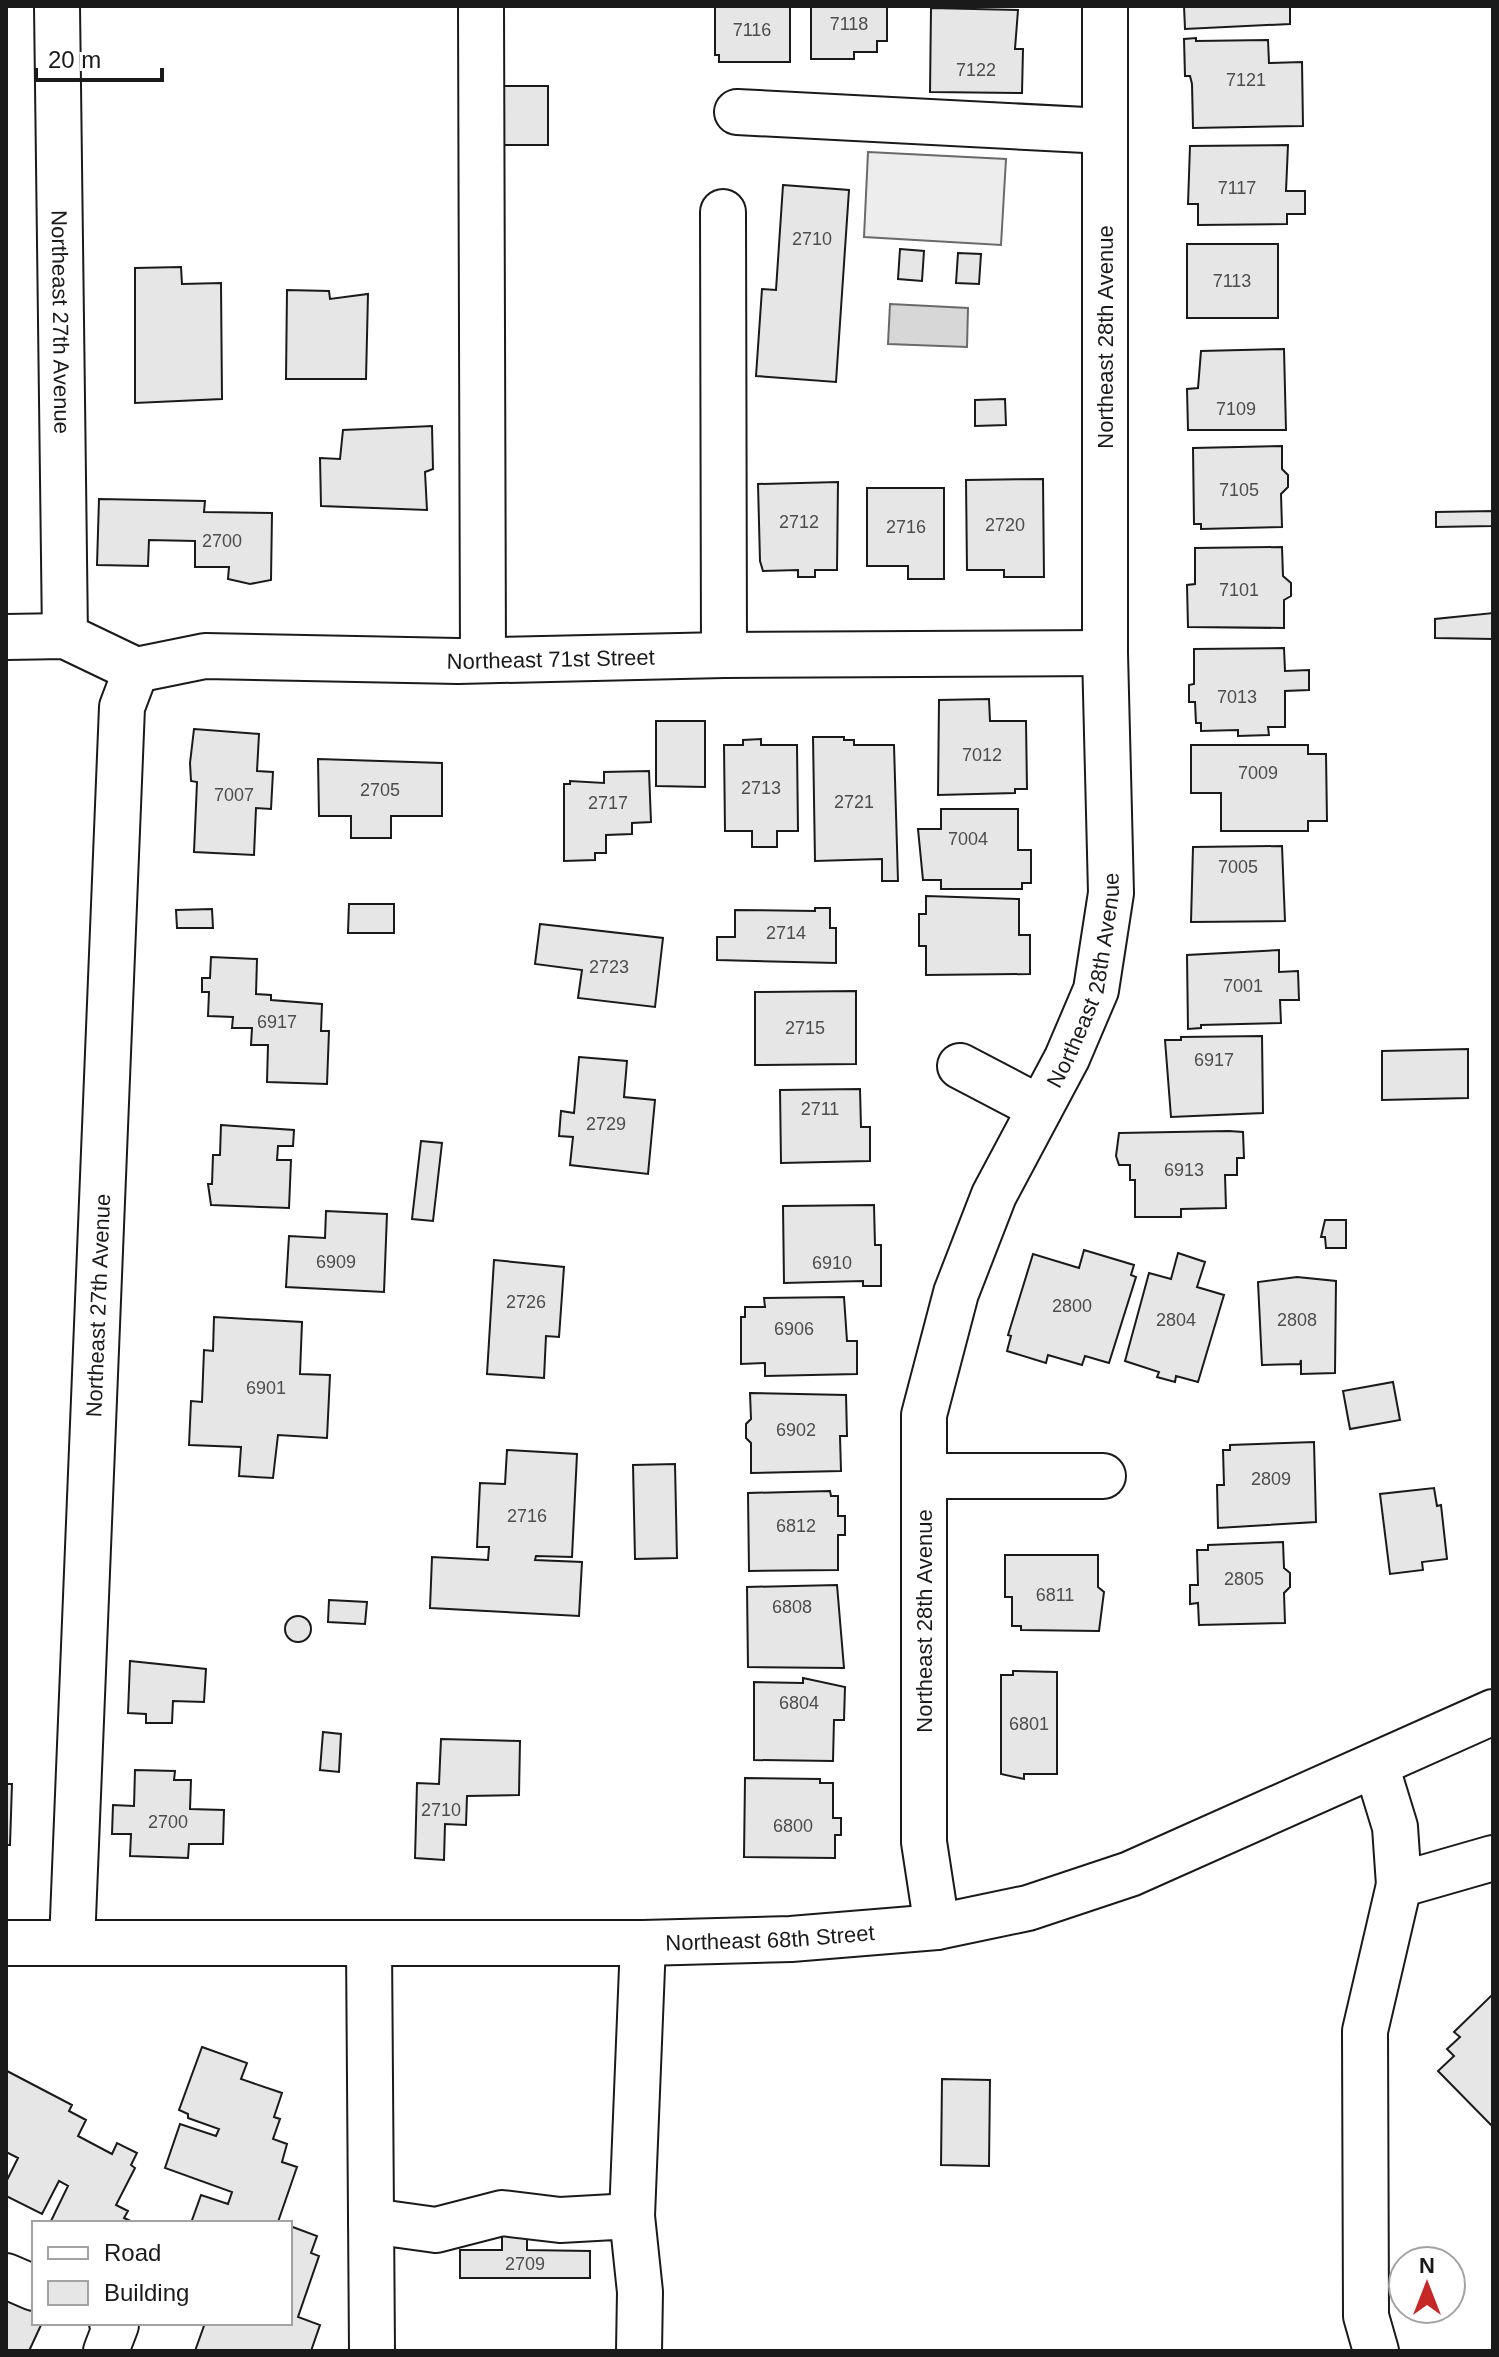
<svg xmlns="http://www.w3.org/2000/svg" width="1499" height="2357" font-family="Helvetica,sans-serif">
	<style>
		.built { fill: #ededed; stroke: #6a6a6a; stroke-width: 2 }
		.water { fill: #d7d7d7; stroke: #6a6a6a; stroke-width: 2 }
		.building { fill: #e6e6e6; stroke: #1a1a1a; stroke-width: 2 }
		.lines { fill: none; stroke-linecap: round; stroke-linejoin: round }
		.minor-casing { stroke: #1a1a1a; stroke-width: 48 }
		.minor { stroke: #fff; stroke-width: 44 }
		.labels { text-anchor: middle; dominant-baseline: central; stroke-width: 6; stroke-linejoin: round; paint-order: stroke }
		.number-label { font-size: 18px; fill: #4d4d4d }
		.street-label { font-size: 22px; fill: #1a1a1a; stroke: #fff }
	</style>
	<rect width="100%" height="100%" fill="#fff"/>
	<path class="built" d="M868,152l138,7 -5,86 -137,-8z"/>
	<path class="water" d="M890,304l78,4 -1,39 -79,-3z"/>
	<path class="building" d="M715,6h75v56h-71v-7h-4z
		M811,6h76v35h-10v11h-23v7h-43z
		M1184,6h106v18l-105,5z
		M931,8l87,2 -3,39h8l-1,44 -92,-1z
		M1196,38v3l72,-1 1,23 33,-1 1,64 -110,2 -1,-44 -2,-8h-5l-1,-37z
		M489,86h59v59h-59z
		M1288,145l-2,46h19v23h-18v10l-89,1v-21h-10l2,-58z
		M783,185l66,5 -13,192 -80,-6 6,-87 14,1z
		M1187,244h91v74h-91z
		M900,249l24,2 -2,30 -24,-2z
		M958,253l23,1 -2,30 -23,-1z
		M181,267l1,17 39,-1 1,116 -87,4v-135z
		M287,290l42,1 1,8 38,-5 -2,85h-80z
		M1284,349l2,81h-98l-1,-41 11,-1 3,-37z
		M1005,399l1,26 -31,1v-26z
		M432,426l1,43 -8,3 2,38 -106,-4 -1,-48 20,1 3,-29z
		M1282,446v23l6,6v12l-7,7 1,33 -81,2v-5h-7l-1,-76z
		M1043,479l1,98h-40v-7h-37l-1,-90z
		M838,482l-1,88h-22v7h-17v-7l-35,1 -3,-10 -2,-77z
		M867,488h77v91h-36v-13h-41z
		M99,499l106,2 -1,11 68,1 -1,67 -21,4 -22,-5 1,-12h-34v-26l-46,-1 -1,26 -51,-1z
		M1493,511v15l-57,1v-15z
		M1282,547l1,29 8,7v13l-7,4v28l-96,-1 -1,-42 8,-1v-36z
		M1493,613v26l-58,-1v-19z
		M1284,648l1,23 24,-1v20l-24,1v36h-17l1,8 -31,1v-6l-37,1v-8h-5l-1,-21h-6v-17l5,-1v-35z
		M989,699l1,22h36l1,68h-12v4l-77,2 1,-95z
		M656,721h49v66l-49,-1z
		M194,729l65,5 -2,37 16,1 -2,37 -15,-1 -2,47 -60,-3 3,-70 -6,-1 -1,-18z
		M813,737h31v3h10v5h40l4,136h-16v-22l-67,2z
		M761,739v6h36l1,86h-21v16h-25v-16h-27l-1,-86h19v-5z
		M1191,745h117v9h18l1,67h-19v10h-87v-38h-30z
		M318,759l124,4v53h-51v22h-40v-22h-32z
		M649,771l2,51 -19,1v11l-26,1v18h-11v7l-31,1v-77h6v-3l34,2v-11z
		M941,809h77v41h13v33h-9v6h-81v-9h-18l-5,-51h23z
		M1282,846l3,75 -94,1 2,-75z
		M926,896l93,3v36h11v39l-104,1v-29h-7v-32h7z
		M349,904h45v29h-46z
		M815,908h15v20h6v35l-119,-3v-23h18v-27l80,1z
		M212,909l1,19h-36l-1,-18z
		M540,924l123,14 -8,69 -77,-9 4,-28 -47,-6z
		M1279,950v22l19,-1 1,29h-19l1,23 -80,2v3l-13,1 -1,-74z
		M211,957l46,2 -1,35 15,1v5l51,4 -1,27h8l-2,53 -60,-2 1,-37h-17l1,-17h-20l1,-11 -25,-1 1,-24h-7v-14h8z
		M856,991v73l-101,1v-73z
		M1262,1036l1,77 -92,4 -6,-77h16v-3z
		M1468,1049v49l-86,2v-49z
		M579,1057l48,4 -3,36 31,3 -7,74 -78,-9 3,-28 -14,-1 2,-25 13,2z
		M860,1089l1,38h9v34l-89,2 -1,-73z
		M221,1125l73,5 -1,16h-15l-1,14h14l-2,48 -78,-3 -3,-21h4l1,-29h7z
		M1229,1131l14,1 1,26h-7v17h-12l1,33 -45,1v8h-46v-37h-5v-15h-11l-3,-9 3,-23z
		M421,1141l21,2 -9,78 -21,-2z
		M874,1205l1,40h6v41h-18v-5l-79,2 -1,-77z
		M326,1211l61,3 -3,78 -98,-5 3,-51 36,2z
		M1325,1220h21v28h-20l-1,-11h-4z
		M1084,1250l50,15 -3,10 5,2 -27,86 -24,-7 -3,9 -34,-10 -2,8 -39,-12 4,-15 -3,-1 25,-81 46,14z
		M1178,1253l27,9 -8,25 27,8 -26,87 -22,-6 -1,6 -18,-5 2,-5 -34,-11 24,-88 22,6z
		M494,1260l70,7 -5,70 -13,-1 -2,42 -57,-4z
		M1297,1277l39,4 -1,92 -34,1v-14l-1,4 -38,1 -4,-83z
		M844,1297l3,44h10v33l-92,2v-13l-24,1v-47h4v-10h20l-1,-9z
		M214,1317l88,5 -2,52 30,1 -3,63 -49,-3 -5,43 -34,-2 2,-29 -52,-2 2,-44 11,1 2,-52 9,1z
		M1393,1382l7,38 -50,9 -7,-38z
		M750,1393l96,2 1,41h-7l1,35 -90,2v-30l-5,-5v-14l5,-5z
		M1314,1442l2,80 -98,6 -1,-43h7l-1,-35h7v-5z
		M507,1450l70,4 -5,103 -36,-1 -1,4 47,2 -3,54 -149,-8 2,-51 56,3 1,-13h-12l3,-64 25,1z
		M675,1464l2,94 -42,1 -2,-94z
		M1434,1488l3,18 4,-1 6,54 -25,3 1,8 -33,4 -10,-80z
		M830,1491l1,5h7v20h7v19h-7v35l-89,1 -1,-78z
		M1283,1542l1,26 6,5v14l-6,6 1,30 -86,2 -1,-22 -8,1v-19h8l-1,-35h11v-5z
		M1005,1555h93v32l6,5 -5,39 -78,-1v-4h-9v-29h-7z
		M837,1585l7,83 -96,-1 -1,-80z
		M329,1600l38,2 -2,22 -37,-2z
		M285 1629a13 13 0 1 1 26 0a13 13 0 1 1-26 0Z
		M130,1661l76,8 -2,33 -31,-1 -1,22h-26v-9l-18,-1z
		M1013,1671l44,1v102h-33v5l-23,-5v-99h12z
		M803,1678l42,9 -1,33h-10l-1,41 -79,-1v-78l49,1z
		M323,1732l18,2 -2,38 -19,-2z
		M441,1739l79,2 -1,54 -52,1 -1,29 -21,-1 -1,36 -29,-2 2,-75 22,1z
		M135,1770l40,1 -1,9h17l-1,29 34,1 -1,34h-34l-1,14 -58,-2 1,-22h-19l1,-29 21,1z
		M745,1778l75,1v4h13v35h8v17h-6v23l-91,-1z
		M6,1784h6l-2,61h-4z
		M1493,1994v132h-1l-54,-55 16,-15 -7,-7 13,-12 -6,-5z
		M202,2047l45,16 -6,16 41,14 -8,24 6,2 -7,20 14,5 -5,18 15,5 -19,55 2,1h-89l10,-28 27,9 4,-12 -67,-24 15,-44 36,12 3,-7 -31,-11v-4l-9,-4z
		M7,2071l65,34 -3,6 17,9 -8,16 34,18 5,-11 20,10 -6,12 4,3 -19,37 12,6 -4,7 11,5h-85l18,-37 -9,-5 -17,33 -36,-18v-14l12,-24 -12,-6z
		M942,2079l48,1 -1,86 -48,-1z
		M290,2226l27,10 -6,17 8,3 -21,61 22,8 -9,26h-116l10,-28h85z
		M502,2230h25v20l63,1v27h-130v-28h42z
		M6,2295l28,13v15h8l-13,28h-23z"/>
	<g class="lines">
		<g class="minor-casing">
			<g id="minor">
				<path id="s1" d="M57,6l8,630"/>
				<path d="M481,6l2,654"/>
				<path d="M737,112l368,19"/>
				<path d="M723,212l1,443"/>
				<path id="s2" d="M6,637l59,-1 71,34 69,-14 253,5 266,-6 381,-2"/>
				<path d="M960,1066l80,42"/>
				<path d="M925,1476h178"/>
				<path d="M1376,1765l19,62 4,58"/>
				<path id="s3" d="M937,1927l-13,-85v-427l32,-122 38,-98 73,-137 29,-68 15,-97 -6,-240v-647"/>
				<path id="s4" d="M6,1943h637l148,-4 146,-12 91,-19 102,-34 363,-162"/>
				<path id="s5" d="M72,1943l50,-1236 14,-37"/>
				<path d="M369,1945l3,406"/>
				<path d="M632,2216l11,-273"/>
				<path d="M371,2221l65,9 66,-17 58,7 72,-4 8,76 -1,59"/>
				<path d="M6,2276l28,12"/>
				<path d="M106,2351l10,-26 -4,-2"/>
				<path d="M1376,2351l-10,-35 -1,-285 34,-146 94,-27"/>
			</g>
		</g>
		<use href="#minor" class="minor"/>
	</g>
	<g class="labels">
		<g class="number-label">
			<text x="849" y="24">7118</text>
			<text x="752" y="30">7116</text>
			<text x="976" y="70">7122</text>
			<text x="1246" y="80">7121</text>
			<text x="1237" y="188">7117</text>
			<text x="812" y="239">2710</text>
			<text x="1232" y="281">7113</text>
			<text x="1236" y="409">7109</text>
			<text x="1239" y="490">7105</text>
			<text x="799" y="522">2712</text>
			<text x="1005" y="525">2720</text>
			<text x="906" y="527">2716</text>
			<text x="222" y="541">2700</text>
			<text x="1239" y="590">7101</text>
			<text x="1237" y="697">7013</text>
			<text x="982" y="755">7012</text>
			<text x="1258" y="773">7009</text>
			<text x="761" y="788">2713</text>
			<text x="380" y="790">2705</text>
			<text x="234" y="795">7007</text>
			<text x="854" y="802">2721</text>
			<text x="608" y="803">2717</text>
			<text x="968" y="839">7004</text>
			<text x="1238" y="867">7005</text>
			<text x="786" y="933">2714</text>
			<text x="609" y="967">2723</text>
			<text x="1243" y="986">7001</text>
			<text x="277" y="1022">6917</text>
			<text x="805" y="1028">2715</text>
			<text x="1214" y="1060">6917</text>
			<text x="820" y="1109">2711</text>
			<text x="606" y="1124">2729</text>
			<text x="1184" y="1170">6913</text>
			<text x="336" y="1262">6909</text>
			<text x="832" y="1263">6910</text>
			<text x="526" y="1302">2726</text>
			<text x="1072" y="1306">2800</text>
			<text x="1176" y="1320">2804</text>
			<text x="1297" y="1320">2808</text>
			<text x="794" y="1329">6906</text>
			<text x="266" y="1388">6901</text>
			<text x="796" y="1430">6902</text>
			<text x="1271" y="1479">2809</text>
			<text x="527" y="1516">2716</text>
			<text x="796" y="1526">6812</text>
			<text x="1244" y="1579">2805</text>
			<text x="1055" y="1595">6811</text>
			<text x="792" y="1607">6808</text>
			<text x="799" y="1703">6804</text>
			<text x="1029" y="1724">6801</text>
			<text x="441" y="1810">2710</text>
			<text x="168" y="1822">2700</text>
			<text x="793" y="1826">6800</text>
			<text x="525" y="2264">2709</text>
		</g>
		<g class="street-label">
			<text stroke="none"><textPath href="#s1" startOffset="316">Northeast 27th Avenue</textPath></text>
			<text transform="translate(1105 337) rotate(-90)">Northeast 28th Avenue</text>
			<text stroke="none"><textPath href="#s2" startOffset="554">Northeast 71st Street</textPath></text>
			<text stroke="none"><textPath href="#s3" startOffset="980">Northeast 28th Avenue</textPath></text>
			<text stroke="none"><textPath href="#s5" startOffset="638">Northeast 27th Avenue</textPath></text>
			<text transform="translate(924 1621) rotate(-90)">Northeast 28th Avenue</text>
			<text stroke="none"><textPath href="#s4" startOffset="764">Northeast 68th Street</textPath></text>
		</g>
	</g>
	<rect width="1499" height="2357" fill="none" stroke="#1a1a1a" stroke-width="16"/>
	<rect x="32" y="2221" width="260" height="104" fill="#ffffff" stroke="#a3a3a3" stroke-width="2"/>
	<rect x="48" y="2247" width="40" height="12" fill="#ffffff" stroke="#a3a3a3" stroke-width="2"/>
	<text x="104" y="2261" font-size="24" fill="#1a1a1a">Road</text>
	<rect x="48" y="2281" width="40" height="24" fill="#e6e6e6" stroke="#a3a3a3" stroke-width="2"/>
	<text x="104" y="2301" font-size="24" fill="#1a1a1a">Building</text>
	<g transform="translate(1427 2285)"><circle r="38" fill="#ffffff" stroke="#a3a3a3" stroke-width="2"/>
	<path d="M0-6L14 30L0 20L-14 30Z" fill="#c62828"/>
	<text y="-12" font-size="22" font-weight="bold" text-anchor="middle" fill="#1a1a1a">N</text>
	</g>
	<path d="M36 68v12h126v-12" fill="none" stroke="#1a1a1a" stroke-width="4"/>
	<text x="48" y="68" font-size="24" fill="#1a1a1a" stroke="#ffffff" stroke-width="6" paint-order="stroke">20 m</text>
</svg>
